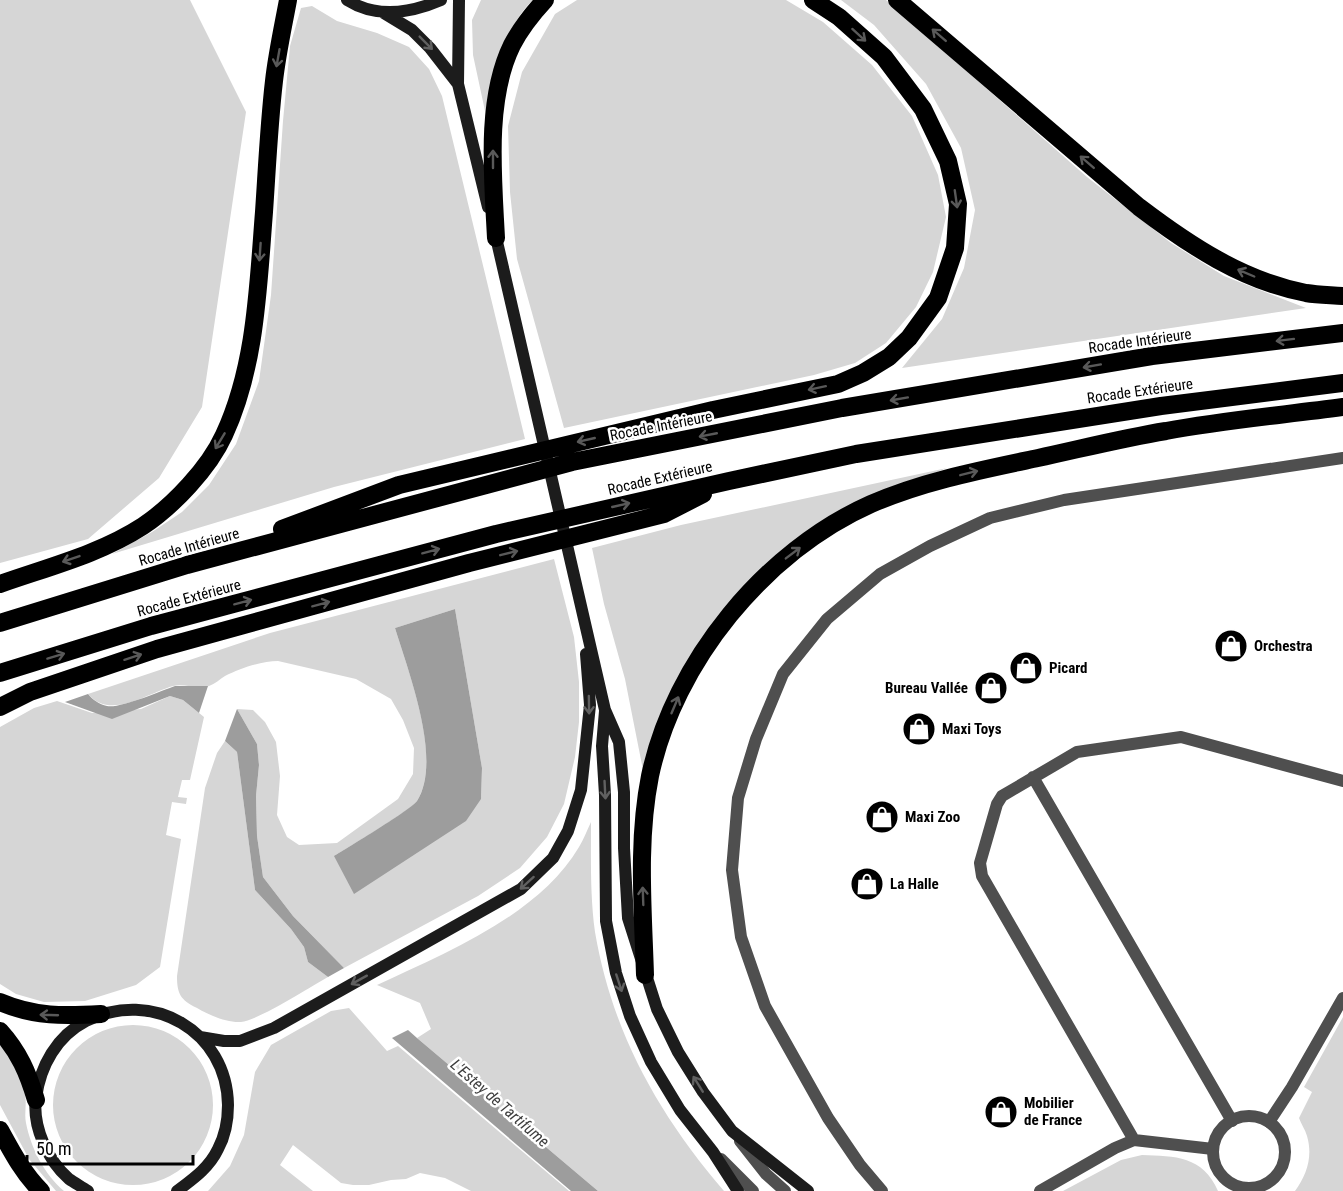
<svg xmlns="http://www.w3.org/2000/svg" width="1343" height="1191" font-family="'Roboto Condensed',sans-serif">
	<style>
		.grass { fill: #d6d6d6; fill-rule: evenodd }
		.water { fill: #9d9d9d }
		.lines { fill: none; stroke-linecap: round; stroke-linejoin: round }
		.service { stroke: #4f4f4f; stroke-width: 12 }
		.minor { stroke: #4f4f4f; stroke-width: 12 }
		.tertiary { stroke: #4f4f4f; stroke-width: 12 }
		.secondary { stroke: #1c1c1c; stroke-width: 12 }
		.motorway { stroke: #000; stroke-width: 18 }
		.oneway { stroke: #595959 }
		.oneway2 { stroke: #606060 }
		.labels { text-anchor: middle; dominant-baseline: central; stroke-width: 5; stroke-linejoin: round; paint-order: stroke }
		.street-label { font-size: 15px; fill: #000; stroke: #fff }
		.poi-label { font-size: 15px; font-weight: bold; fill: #000; stroke: #fff; text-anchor: start }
		.water-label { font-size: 16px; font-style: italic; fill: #3e3e3e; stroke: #fff }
	</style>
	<rect width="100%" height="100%" fill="#fff"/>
	<path class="grass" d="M0,0h190l56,112 -44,295 -43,71 -71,61 -88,24z
		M481,0h52c-32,29 -37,85 -45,125l-15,-70 -1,-35z
		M577,0h209l37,22 49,43 40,51 26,59 8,42 -13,55 -17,35 -30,36 -31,20 -41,12 -250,53 -47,-169 -7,-67 -2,-66 14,-54 33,-58z
		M841,0h45l201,177 84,66 53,33 82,32 -404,60 40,-49 22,-51 11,-58 -14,-62 -35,-64 -52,-59z
		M312,6l25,15 40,12 32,14 20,22 13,27 83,343 -191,48 -222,67 40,-22 30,-20 27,-27 27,-41 23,-63 12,-86 12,-174 7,-75 11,-38z
		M947,468l-75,29 -145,110 -83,168 -19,-96 -21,-75 -12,-56 89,-23z
		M554,559l20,78 5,45v40l-4,35 -11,47 -17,33 -27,31 -42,28 -134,72 -51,-52 -30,-39 -6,-41 -1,-40 3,-31 -2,-21 -20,-35 16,1 12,12 11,20 4,34 -3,39 10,22 12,8 38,-2 61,-44 15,-25 1,-26 -11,-28 -12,-21 -35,-20 -78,-18c-16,0 -38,7 -53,15 -5,3 -10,8 -16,10 -11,4 -25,-3 -36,0 -27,8 -63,34 -85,8l182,-61zM455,609l27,159 -1,31 -147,57c13,-8 79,-47 83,-55 26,-42 -9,-130 -22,-173z
		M170,696l13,4 21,17 -14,63h-8l-4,17 9,1 -1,6 -14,-2 -6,33 15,4 -21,128 -24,18 -51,16 -41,1 -28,-8 -16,-10v-257l34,-19 23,-7 35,12 49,-4z
		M225,741l12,11 18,138 36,39 13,18 4,15 20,15c-18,10 -69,43 -87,45 -14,1 -32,-7 -44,-14 -17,-8 -20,-15 -20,-32l28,-188 12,-35z
		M591,822c0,36 -1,74 4,110 17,100 63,182 129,259h-126l-181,-153 14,-9 -11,-26 -43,-18c69,-32 162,-70 202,-138 5,-8 8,-17 12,-25z
		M349,1008l38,43 11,-5 171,145h-98l-26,-13 -25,-5 -14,6 -15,1 -22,5h-16l-12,-2 -48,-38 -13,20 33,26h-105l22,-25 14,-31 11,-63 16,-27 60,-34z
		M1343,1017v174h-48c12,-16 18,-35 12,-55 -2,-7 -6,-12 -8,-18l13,-26 -8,-5z
		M53 1105a80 80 0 1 1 160 0a80 80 0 1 1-160 0Z
		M0,1041c12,14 23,35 25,54 2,9 -1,19 1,28 5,25 18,51 38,68h-8l-27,-32 -29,-54z
		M1142,1155c33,1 61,1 76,36h-155l58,-31z"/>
	<path class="water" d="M455,609l27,159 -1,31 -15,22 -112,73 -20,-38c13,-8 78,-47 83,-55 26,-41 -9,-130 -22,-173z
		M175,686h33l-9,27 -16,-13 -13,-4 -58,23 -47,-17 23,-8c5,6 11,10 19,12 12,3 54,-15 68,-20z
		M237,709l20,35 2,21 -3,31 1,40 6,41 30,39 51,52 -16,9 -20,-15 -4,-15 -13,-18 -36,-39 -18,-138 -12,-11z
		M408,1030l9,8 181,153h-27l-179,-153z"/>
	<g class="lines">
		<path class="service" d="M1033,777l199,344
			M1269,1122l23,-35 51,-89
			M1213,1149l-79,-9 -152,-264 -2,-13 17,-59 5,-8 75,-44 104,-15 162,44
			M882,1191l-22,-26 -32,-47 -63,-112 -24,-69 -9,-67 6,-72 18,-59 27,-65 44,-55 53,-45 50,-28 60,-28 74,-18 279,-42
			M1040,1191l75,-43 19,-8"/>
		<path class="minor" d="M1213 1152a36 36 0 1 1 72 0a36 36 0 1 1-72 0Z"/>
		<path class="tertiary" d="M740,1141l26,33 19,17
			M721,1159l32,32"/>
		<path class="secondary" d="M347,0c30,19 64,13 94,0
			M459,0l-1,84 30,123
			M384,13l28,17 18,18 28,36
			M495,233l110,477 14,32 5,50v56l4,70 29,91 21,43 25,40 29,39 76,60
			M605,711l-3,35 3,49 1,126 10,52 14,43 21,46 29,48 33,42 25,39
			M200,1037l24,4h16l34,-13 247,-139 32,-31 15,-27 13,-41 9,-85 -4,-51
			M88,1191c-6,-4 -13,-8 -19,-12 -21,-18 -37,-53 -33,-81 4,-32 21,-62 50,-77 66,-33 141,10 142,84 0,15 -3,31 -10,44 -9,19 -25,30 -41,42"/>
		<path class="motorway" d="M897,0l242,207c50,38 104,74 167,86 12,2 25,2 37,3
			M496,238c-3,-60 -11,-138 16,-193 9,-17 20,-31 33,-45
			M282,529l117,-44 314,-75 125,-26 25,-11 26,-16 20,-19 29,-40 17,-50 3,-44 -10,-43 -25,-52 -39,-52 -45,-40 -26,-17
			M0,584c48,-17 100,-30 143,-58 30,-20 66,-58 81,-91 32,-69 34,-148 40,-223 3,-44 5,-88 10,-131 3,-27 9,-54 14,-81
			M0,623l187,-58 385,-103 270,-54 310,-52 191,-23
			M0,673l151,-47 345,-92 233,-53 127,-27 305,-48 182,-23
			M0,707l30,-15 127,-43 312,-86 195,-49 39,-20
			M645,975c-2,-66 -8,-134 5,-199 24,-114 115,-225 221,-272 53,-23 110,-34 167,-46 42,-9 85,-20 128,-27 59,-11 118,-16 177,-24
			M0,1002c35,15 64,14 101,12
			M0,1031c19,21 28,42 36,69
			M0,1130c12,22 23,43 41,61"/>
	</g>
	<defs><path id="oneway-shaft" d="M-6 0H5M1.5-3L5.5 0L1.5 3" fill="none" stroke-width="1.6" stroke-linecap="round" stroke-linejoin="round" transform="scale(1.5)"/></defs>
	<g class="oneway">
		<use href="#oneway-shaft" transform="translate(859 35) rotate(42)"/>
		<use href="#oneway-shaft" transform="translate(939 35) rotate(-139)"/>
		<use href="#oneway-shaft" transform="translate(278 58) rotate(100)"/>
		<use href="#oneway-shaft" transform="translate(493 159) rotate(-90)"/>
		<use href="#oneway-shaft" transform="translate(1087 162) rotate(-139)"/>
		<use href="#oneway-shaft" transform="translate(956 199) rotate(82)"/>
		<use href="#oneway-shaft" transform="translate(260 252) rotate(94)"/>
		<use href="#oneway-shaft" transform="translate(1246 273) rotate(-157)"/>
		<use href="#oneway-shaft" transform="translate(1285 340) rotate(173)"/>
		<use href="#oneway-shaft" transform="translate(1092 366) rotate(170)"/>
		<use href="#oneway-shaft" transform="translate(817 388) rotate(168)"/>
		<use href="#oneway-shaft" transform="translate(899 399) rotate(170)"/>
		<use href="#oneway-shaft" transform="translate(708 435) rotate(169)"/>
		<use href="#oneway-shaft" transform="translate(586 440) rotate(167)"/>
		<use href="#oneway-shaft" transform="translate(220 441) rotate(121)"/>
		<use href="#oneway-shaft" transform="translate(969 473) rotate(-14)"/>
		<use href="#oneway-shaft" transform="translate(621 505) rotate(-13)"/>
		<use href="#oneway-shaft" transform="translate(431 551) rotate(-15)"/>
		<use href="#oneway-shaft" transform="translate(509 553) rotate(-14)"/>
		<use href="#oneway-shaft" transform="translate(793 553) rotate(-37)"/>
		<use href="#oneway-shaft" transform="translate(71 559) rotate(161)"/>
		<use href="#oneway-shaft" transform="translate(243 602) rotate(-15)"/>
		<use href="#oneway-shaft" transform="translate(321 604) rotate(-15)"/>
		<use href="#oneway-shaft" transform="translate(56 656) rotate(-17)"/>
		<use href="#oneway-shaft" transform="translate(133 657) rotate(-18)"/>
		<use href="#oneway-shaft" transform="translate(675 705) rotate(-67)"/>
		<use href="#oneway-shaft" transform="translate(643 896) rotate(-92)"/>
		<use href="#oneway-shaft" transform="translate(49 1015) rotate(-178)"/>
	</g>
	<g class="oneway2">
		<use href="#oneway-shaft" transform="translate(426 43) rotate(45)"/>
		<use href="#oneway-shaft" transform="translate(589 705) rotate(89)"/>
		<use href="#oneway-shaft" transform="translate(605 790) rotate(87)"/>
		<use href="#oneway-shaft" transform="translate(527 883) rotate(138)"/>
		<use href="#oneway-shaft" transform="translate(359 980) rotate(151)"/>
		<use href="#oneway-shaft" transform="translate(619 983) rotate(72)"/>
		<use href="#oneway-shaft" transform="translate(698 1084) rotate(-122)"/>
	</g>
	<defs>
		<g id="shop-disc" transform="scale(1.725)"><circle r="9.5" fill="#000" stroke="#fff"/><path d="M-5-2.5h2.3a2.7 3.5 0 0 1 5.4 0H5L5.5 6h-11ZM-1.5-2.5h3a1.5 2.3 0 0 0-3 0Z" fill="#fff"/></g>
	</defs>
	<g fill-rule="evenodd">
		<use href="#shop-disc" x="1231" y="646"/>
		<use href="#shop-disc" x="1026" y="668"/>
		<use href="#shop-disc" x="991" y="688"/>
		<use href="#shop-disc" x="919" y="729"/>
		<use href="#shop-disc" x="882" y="817"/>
		<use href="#shop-disc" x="867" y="884"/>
		<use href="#shop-disc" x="1001" y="1112"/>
	</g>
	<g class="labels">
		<g class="street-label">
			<text transform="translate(1140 341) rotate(-8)">Rocade Intérieure</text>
			<text transform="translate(1140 391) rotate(-8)">Rocade Extérieure</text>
			<text transform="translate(661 426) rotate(-11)">Rocade Intérieure</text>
			<text transform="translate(660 478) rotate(-13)">Rocade Extérieure</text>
			<text transform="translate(189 547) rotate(-16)">Rocade Intérieure</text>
			<text transform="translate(189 598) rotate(-15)">Rocade Extérieure</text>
		</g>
		<g class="poi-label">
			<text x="1254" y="646">Orchestra</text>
			<text x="1049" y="668">Picard</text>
			<text x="968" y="688" text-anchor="end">Bureau Vallée</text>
			<text x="942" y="729">Maxi Toys</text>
			<text x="905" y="817">Maxi Zoo</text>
			<text x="890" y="884">La Halle</text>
			<text x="1024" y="1103">Mobilier<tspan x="1024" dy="17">de France</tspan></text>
		</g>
		<g class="water-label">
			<text transform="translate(500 1103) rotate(41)">L'Estey de Tartifume</text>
		</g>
	</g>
	<path d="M27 1155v9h166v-9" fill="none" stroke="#000000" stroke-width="3"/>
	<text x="36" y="1155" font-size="18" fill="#000000" stroke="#ffffff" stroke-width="4.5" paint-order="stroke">50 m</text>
</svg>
